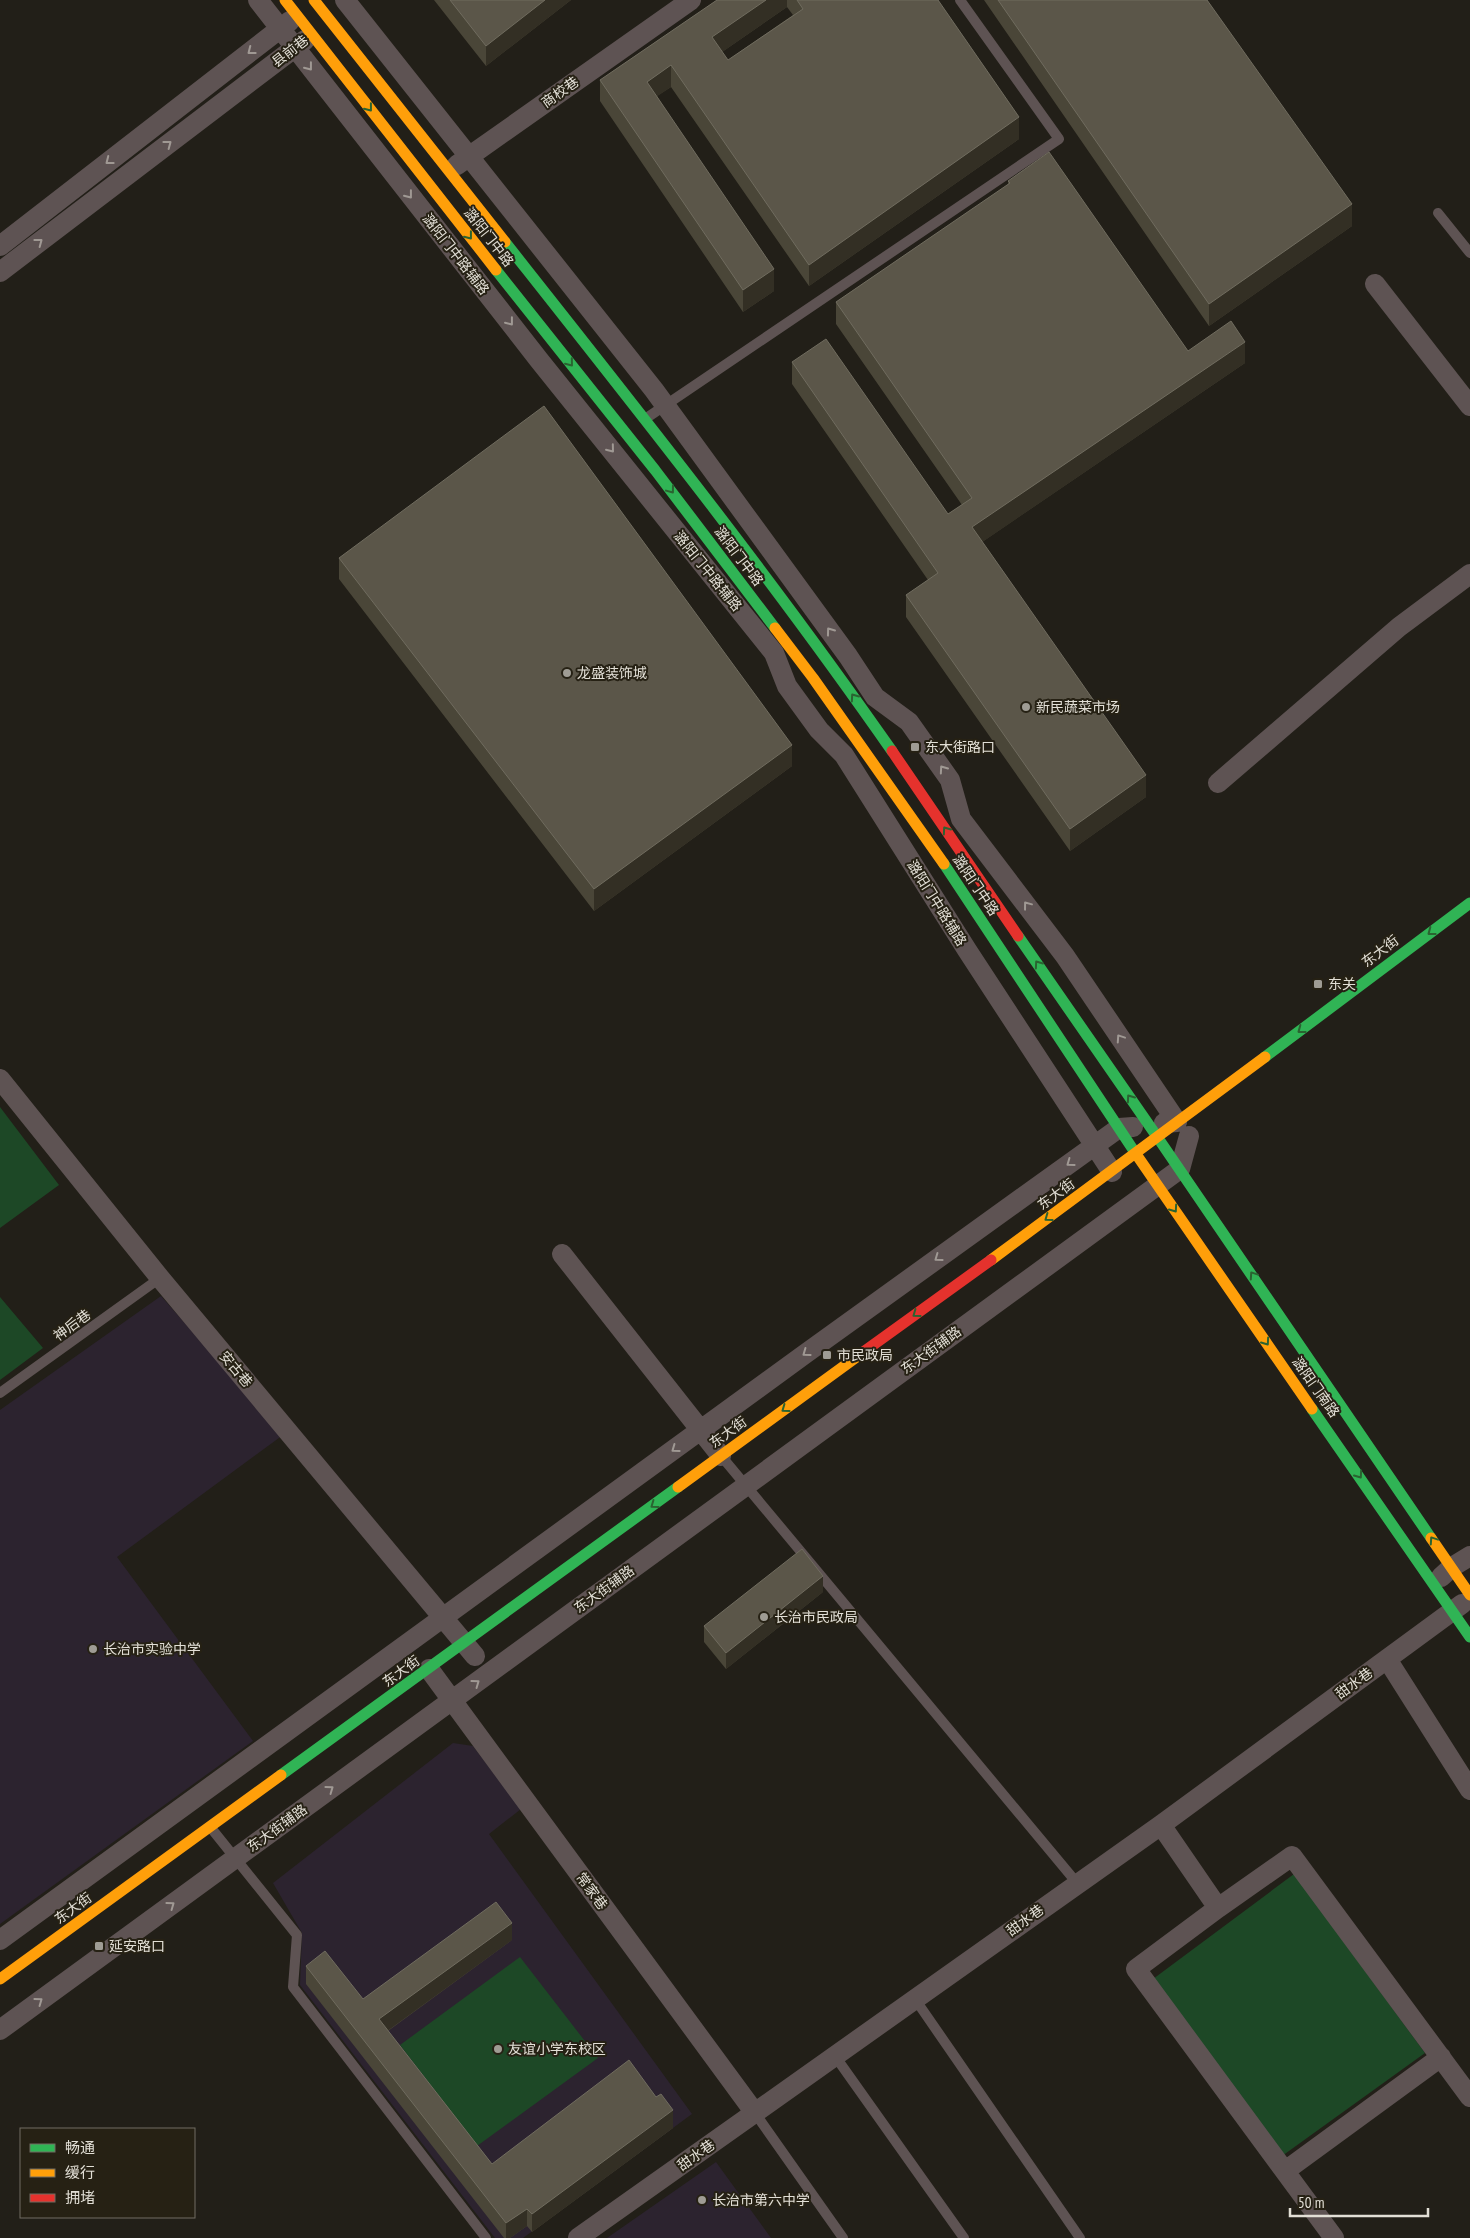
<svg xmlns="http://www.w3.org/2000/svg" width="1470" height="2238" font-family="'PT Sans Narrow','Noto Sans SC',sans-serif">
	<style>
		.education { fill: #2c232f }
		.green { fill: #1d4826 }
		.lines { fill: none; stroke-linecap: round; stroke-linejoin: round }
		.lane { stroke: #5e5353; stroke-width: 10 }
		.street { stroke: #5e5353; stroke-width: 20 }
		.fast { stroke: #30b455; stroke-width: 11 }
		.slow { stroke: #ff9f0a; stroke-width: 11 }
		.jam { stroke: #e5322d; stroke-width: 11 }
		.wall { fill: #4a4638; fill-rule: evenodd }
		.shaded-wall { fill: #332f24 }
		.building { fill: #5b5649; stroke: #706c5f }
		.oneway { stroke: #a09994 }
		.oneway2 { stroke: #2a6331 }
		.poi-dot { fill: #9f9c94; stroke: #262114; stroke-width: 2 }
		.labels { text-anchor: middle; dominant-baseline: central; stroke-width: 4; stroke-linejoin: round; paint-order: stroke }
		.street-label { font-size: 14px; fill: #e2dfd6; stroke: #262114 }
		.poi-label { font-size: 14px; fill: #e2dfd6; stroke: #262114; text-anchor: start }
	</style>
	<rect width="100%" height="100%" fill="#221f18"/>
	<path class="education" d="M161,1296l122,139 -166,122 136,184 -253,183v-514z
		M453,1743l20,3 48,63 -32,25 203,280 -169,124h-28l-195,-253 2,-52 -29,-50z
		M716,2162l55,76h-164z"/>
	<path class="green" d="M0,1107l59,78 -59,43z
		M0,1297l43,51 -43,32z
		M1294,1874l131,179 -143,103 -129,-177z
		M520,1957l78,101 -121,88 -77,-101z"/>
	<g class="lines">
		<path class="lane" d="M1438,213l32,40
			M645,419l414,-280 -99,-139
			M0,1393l160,-115
			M722,1457l355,426
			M211,1828l86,107 -4,52 193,251
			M915,1999l165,239
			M835,2056l129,182
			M755,2113l88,125"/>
		<path class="street" d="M258,0l281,360 235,293 13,33 32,44 25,25 123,195 145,222
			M345,0l309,390 194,266 27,41 34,25 41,58 11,39 104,137 112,166 -13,1
			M457,165l234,-165
			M0,246l290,-225
			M0,272l305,-232
			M1375,284l95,122
			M1218,783l181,-156 71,-53
			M0,1079l160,199 315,378
			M562,1254l159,202
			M1441,1577l11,-10 18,-11
			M1387,1659l83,131
			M429,1669l326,444
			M1161,1825l57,83
			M0,1940l805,-586 314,-226 14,-1
			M0,2030l1180,-861 9,-33
			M1285,2171l156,-114
			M578,2238l583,-413 301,-221
			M1334,2238l-198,-269 82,-61 74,-52 178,241"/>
		<path class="fast" d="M505,242c132,167 265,334 387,509
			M496,270l159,200 120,158
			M944,864l192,290
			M1018,936l140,202
			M1265,1057l205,-154
			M1158,1138l273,400
			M1312,1409l158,228
			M281,1775l397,-288"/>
		<path class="slow" d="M285,0l211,270
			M314,0l191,242
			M775,628l38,50 131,186
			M1136,1154l176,255
			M991,1260l274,-203
			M678,1487l184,-134
			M1431,1538l39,57
			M0,1979l281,-204"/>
		<path class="jam" d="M892,751l126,185
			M862,1353l129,-93"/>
	</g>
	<path class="wall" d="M434,0h137l-85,66z
		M717,0h221l81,139 -210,147 -138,-199 -14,9 117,195 -31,21 -143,-211v-21zM787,7l6,8 -65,45 -6,-8z
		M984,0h223l145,226 -143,100z
		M1008,181l180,170 57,12 -263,179 164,255 -76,54 -164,-234v-22l22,-15 -136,-196v-22l156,152 14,-9 -126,-181v-22l172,-117z
		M339,558l453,208 -198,145 -255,-332z
		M823,1592l-97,77 -22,-27v-16z
		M512,1940l-124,91 104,133 181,-36 -141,104 -5,-6 -17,12h-6l-198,-254v-18l57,33z"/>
	<path class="shaded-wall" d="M545,0h26l-85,66v-20z
		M766,0h21v7l-75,52v-22z
		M671,65v22l-24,16v-21z
		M1019,117v22l-210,147v-21z
		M1352,204v22l-143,100v-22z
		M774,269v22l-31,21v-22z
		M1245,342v21l-273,186v-22z
		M792,745v21l-198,145v-22z
		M1146,775v22l-76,54v-22z
		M823,1576v16l-97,77v-16z
		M512,1923v17l-133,97v-18z
		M673,2110v18l-141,104v-18z
		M527,2209v17l-17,12h-4v-15z"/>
	<path class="building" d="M450,0h95l-59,46z
		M717,0h49l-54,37 16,23 75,-51 -6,-9h141l81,117 -210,148 -138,-200 -24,17 127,187 -31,21 -143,-210z
		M998,0h209l145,204 -143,100z
		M1049,152l139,199 43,-30 14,21 -273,185 174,248 -76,54 -164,-234 32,-22 -146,-211 34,-23 122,175 24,-16 -136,-196 174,-119 -2,-2z
		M544,406l248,339 -198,144 -255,-331z
		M802,1549l21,27 -97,77 -22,-27z
		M496,1902l16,21 -133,96 113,145 137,-104 27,37 5,-3 12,16 -141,104 -5,-5 -21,14 -200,-257 19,-15 38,48z"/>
	<defs><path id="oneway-chevron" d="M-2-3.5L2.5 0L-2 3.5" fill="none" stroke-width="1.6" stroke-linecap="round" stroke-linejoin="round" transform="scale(1.25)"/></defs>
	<g class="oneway">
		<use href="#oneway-chevron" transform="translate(251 51) rotate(142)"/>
		<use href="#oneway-chevron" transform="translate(309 67) rotate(52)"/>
		<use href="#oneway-chevron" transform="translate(168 144) rotate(-37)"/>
		<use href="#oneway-chevron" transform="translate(109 161) rotate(142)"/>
		<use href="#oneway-chevron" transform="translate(409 195) rotate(52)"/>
		<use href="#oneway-chevron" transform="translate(39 242) rotate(-37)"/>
		<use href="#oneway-chevron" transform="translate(510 322) rotate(52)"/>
		<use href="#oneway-chevron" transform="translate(611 449) rotate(51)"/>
		<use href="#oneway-chevron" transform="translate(830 631) rotate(-126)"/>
		<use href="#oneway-chevron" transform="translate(943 769) rotate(-125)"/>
		<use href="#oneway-chevron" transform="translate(1027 905) rotate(-127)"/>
		<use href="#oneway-chevron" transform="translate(1120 1038) rotate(-124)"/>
		<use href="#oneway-chevron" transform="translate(1070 1163) rotate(144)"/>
		<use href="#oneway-chevron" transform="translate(938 1258) rotate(144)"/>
		<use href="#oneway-chevron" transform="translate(806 1353) rotate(144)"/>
		<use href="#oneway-chevron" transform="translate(675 1449) rotate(144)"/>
		<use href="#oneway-chevron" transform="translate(476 1683) rotate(-36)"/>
		<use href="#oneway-chevron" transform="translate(330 1789) rotate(-36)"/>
		<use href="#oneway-chevron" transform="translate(171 1905) rotate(-36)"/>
		<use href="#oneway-chevron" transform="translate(39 2001) rotate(-36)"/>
	</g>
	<g class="oneway2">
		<use href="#oneway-chevron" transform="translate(369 108) rotate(52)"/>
		<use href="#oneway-chevron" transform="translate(469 236) rotate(52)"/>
		<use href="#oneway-chevron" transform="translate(570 363) rotate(51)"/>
		<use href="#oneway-chevron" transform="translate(671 490) rotate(53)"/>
		<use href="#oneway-chevron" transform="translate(854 697) rotate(-125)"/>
		<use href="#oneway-chevron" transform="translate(946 830) rotate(-125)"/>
		<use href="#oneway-chevron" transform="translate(1431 932) rotate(143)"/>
		<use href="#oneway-chevron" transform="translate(1038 964) rotate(-125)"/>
		<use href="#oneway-chevron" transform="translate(1301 1030) rotate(143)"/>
		<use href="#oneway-chevron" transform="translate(1130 1098) rotate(-125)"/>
		<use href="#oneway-chevron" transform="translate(1174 1209) rotate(55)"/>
		<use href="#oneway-chevron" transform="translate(1048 1218) rotate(144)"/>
		<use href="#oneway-chevron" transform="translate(1253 1275) rotate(-124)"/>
		<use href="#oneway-chevron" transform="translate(916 1314) rotate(144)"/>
		<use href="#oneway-chevron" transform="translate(1266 1342) rotate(55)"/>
		<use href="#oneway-chevron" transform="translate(785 1409) rotate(144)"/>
		<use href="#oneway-chevron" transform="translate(1359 1475) rotate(55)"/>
		<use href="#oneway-chevron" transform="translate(654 1505) rotate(144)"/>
		<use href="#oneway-chevron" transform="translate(1433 1540) rotate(-124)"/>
	</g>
	<g class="poi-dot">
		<circle cx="567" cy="673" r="5"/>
		<circle cx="1026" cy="707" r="5"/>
		<rect x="910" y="742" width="10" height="10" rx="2.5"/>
		<rect x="1313" y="979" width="10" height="10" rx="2.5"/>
		<rect x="822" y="1350" width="10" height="10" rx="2.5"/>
		<circle cx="764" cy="1617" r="5"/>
		<circle cx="93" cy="1649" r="5"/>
		<rect x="94" y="1941" width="10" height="10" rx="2.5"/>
		<circle cx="498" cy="2049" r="5"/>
		<circle cx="702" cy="2200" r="5"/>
	</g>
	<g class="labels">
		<g class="street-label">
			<text transform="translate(290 51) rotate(-38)">县前巷</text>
			<text transform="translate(560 92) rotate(-35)">商校巷</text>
			<text transform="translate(489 237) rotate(52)">潞阳门中路</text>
			<text transform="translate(456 254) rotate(52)">潞阳门中路辅路</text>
			<text transform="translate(739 556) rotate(53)">潞阳门中路</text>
			<text transform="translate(708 571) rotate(51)">潞阳门中路辅路</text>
			<text transform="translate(976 885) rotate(56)">潞阳门中路</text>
			<text transform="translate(937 903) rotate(58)">潞阳门中路辅路</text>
			<text transform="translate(1380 951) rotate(-37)">东大街</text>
			<text transform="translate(1056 1194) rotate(-36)">东大街</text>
			<text transform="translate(72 1325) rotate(-36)">神后巷</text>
			<text transform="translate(931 1350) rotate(-36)">东大街辅路</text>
			<text transform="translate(236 1369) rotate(50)">安古巷</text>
			<text transform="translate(1316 1387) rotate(55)">潞阳门南路</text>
			<text transform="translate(728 1432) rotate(-36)">东大街</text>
			<text transform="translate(604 1589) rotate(-36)">东大街辅路</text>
			<text transform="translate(401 1671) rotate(-36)">东大街</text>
			<text transform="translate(1354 1683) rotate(-36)">甜水巷</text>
			<text transform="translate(277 1828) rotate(-36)">东大街辅路</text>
			<text transform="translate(592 1891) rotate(54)">常家巷</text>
			<text transform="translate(73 1908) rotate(-36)">东大街</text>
			<text transform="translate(1025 1920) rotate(-36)">甜水巷</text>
			<text transform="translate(696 2155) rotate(-35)">甜水巷</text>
		</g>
		<g class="poi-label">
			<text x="577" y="673">龙盛装饰城</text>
			<text x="1036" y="707">新民蔬菜市场</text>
			<text x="925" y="747">东大街路口</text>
			<text x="1328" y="984">东关</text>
			<text x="837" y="1355">市民政局</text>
			<text x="774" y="1617">长治市民政局</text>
			<text x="103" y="1649">长治市实验中学</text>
			<text x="109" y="1946">延安路口</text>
			<text x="508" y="2049">友谊小学东校区</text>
			<text x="712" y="2200">长治市第六中学</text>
		</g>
	</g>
	<rect x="20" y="2128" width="175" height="90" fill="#262114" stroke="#716d62"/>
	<rect x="30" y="2144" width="25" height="8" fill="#30b455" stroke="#716d62"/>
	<text x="65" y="2153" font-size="15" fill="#e2dfd6">畅通</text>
	<rect x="30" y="2169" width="25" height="8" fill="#ff9f0a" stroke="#716d62"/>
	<text x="65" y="2178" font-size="15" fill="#e2dfd6">缓行</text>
	<rect x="30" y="2194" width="25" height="8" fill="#e5322d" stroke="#716d62"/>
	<text x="65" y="2203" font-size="15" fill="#e2dfd6">拥堵</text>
	<path d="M1290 2208v8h138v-8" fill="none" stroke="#e2dfd6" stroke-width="2.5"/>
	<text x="1298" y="2208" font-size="15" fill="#e2dfd6" stroke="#262114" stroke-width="4" paint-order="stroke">50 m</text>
</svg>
